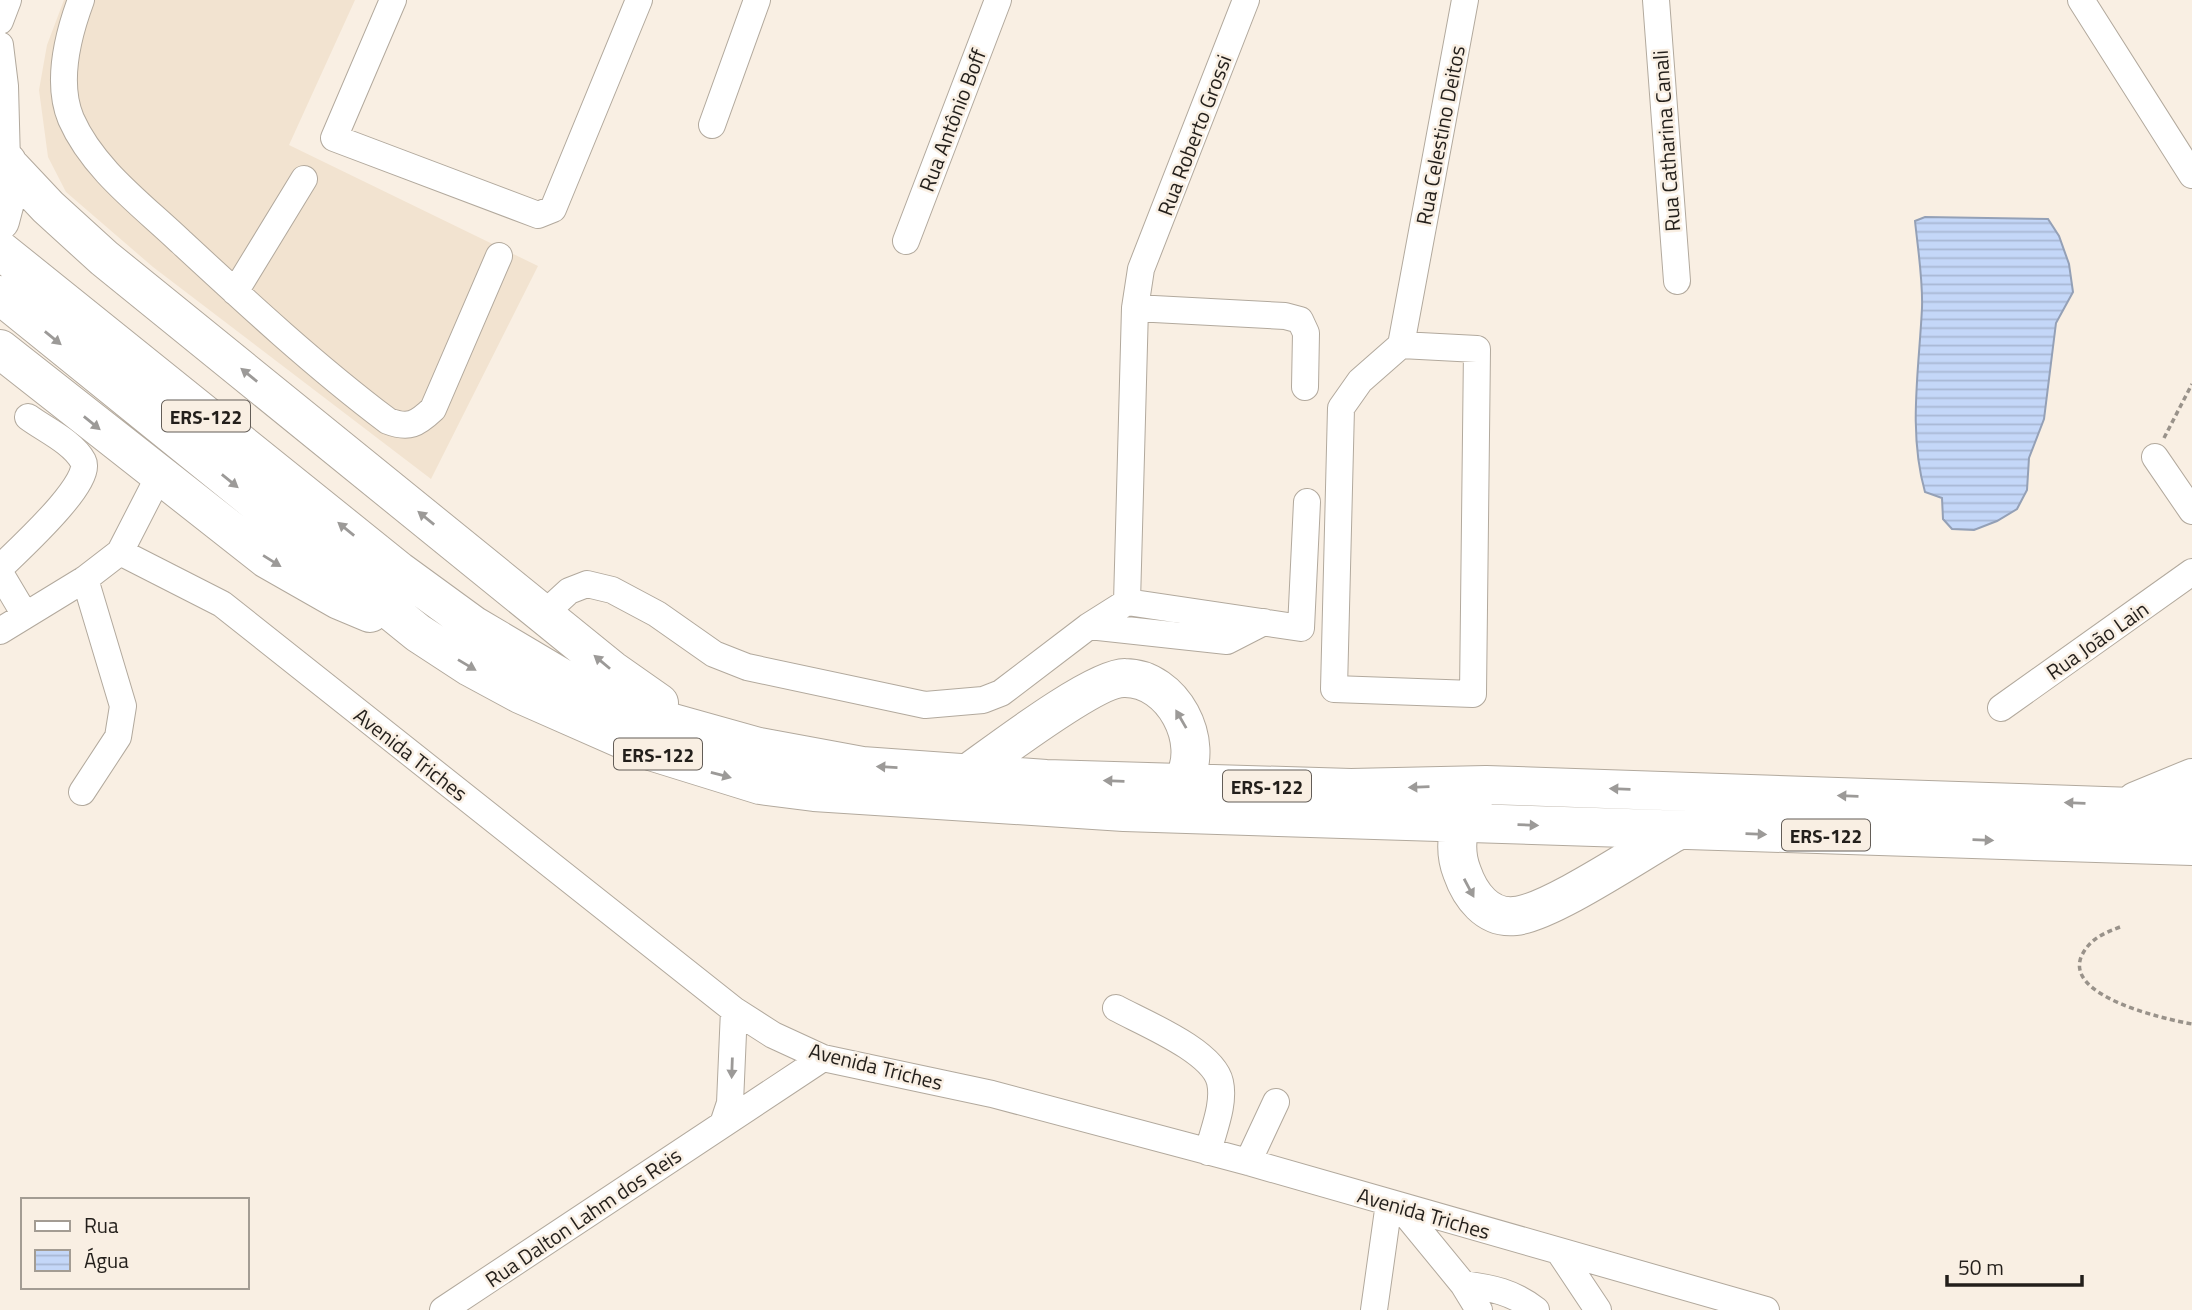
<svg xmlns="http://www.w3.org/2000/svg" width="2192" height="1310" font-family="'Titillium Web',sans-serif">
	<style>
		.built { fill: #f2e3d0 }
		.water { fill: url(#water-rules); stroke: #94a0b6; stroke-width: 2 }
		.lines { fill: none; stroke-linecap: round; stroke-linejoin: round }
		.minor-casing { stroke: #b2a99d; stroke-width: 28 }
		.highway-casing { stroke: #b2a99d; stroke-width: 40 }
		.path { stroke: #99928a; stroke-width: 3.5; stroke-dasharray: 5 3.5; stroke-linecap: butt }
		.minor { stroke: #fff; stroke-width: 26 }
		.highway { stroke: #fff; stroke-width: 38 }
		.oneway { fill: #9c9a98 }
		.labels { text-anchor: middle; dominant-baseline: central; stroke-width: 5; stroke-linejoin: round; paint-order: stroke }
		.shield { fill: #f9efe3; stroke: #635d57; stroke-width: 2 }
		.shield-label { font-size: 19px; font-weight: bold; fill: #231f1b }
		.street-label { font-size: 21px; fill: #231f1b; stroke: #f9efe3 }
	</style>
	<defs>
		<pattern id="water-rules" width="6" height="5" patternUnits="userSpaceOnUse" patternTransform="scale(1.75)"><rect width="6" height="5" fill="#c4d7f8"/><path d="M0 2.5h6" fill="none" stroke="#a8b8d4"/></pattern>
	</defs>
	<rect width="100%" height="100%" fill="#f9efe3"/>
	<path class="built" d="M64,0h291l-66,145 249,121 -107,213 -278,-212 -87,-75 -18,-35 -9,-67 8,-45z"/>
	<path class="water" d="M1925,217l123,2 11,17 10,28 4,28 -17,31 -12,96 -15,39 -2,32 -10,19 -20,12 -23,9 -22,-1 -9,-10 -1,-21 -17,-6c-17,-60 -6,-122 -3,-184 1,-28 -4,-58 -7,-87z"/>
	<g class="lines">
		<g class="minor-casing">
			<path id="minor" d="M81,0c-13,35 -25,83 -10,119 22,50 70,85 109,122 67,62 135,125 208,180 21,8 29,3 45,-12l66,-153
				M393,0l-59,138 204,77 15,-6 86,-209
				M1656,0l21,281
				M2081,0l111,175
				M0,21l8,-21
				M0,45l5,41 2,76
				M712,125l45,-125
				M906,241l92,-241
				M235,292l69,-113
				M1135,308l150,8 15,4 6,13 -1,54
				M1401,345l76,4 -4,345 -139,-5 7,-281 19,-27 41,-36 64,-345
				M2155,457l37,54
				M120,552l102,52 512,406 39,25 50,23 169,36 256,68 518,148
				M0,568c17,-17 94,-86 83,-107 -10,-19 -39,-32 -55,-44
				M0,573l25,42
				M1127,602l8,-294 6,-39 105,-269
				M545,613l24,-22 18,-7 25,6 45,24 57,40 33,13 178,38 58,-5 18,-7 88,-67 38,-24 174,26 6,-126
				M1089,626l138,15 37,-19
				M0,631l85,-52 35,-27 39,-76
				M2001,708l191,-136
				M82,792l36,-55 5,-31 -38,-127
				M1116,1008c28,15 97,43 104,74 5,22 -7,49 -12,70
				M723,1124l7,-21 4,-93
				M1248,1162l28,-60
				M1399,1206l64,78 16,26
				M1560,1253l38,57
				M1463,1284c29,4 50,8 73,26
				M443,1310l380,-252
				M1374,1310l15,-107"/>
		</g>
		<g class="highway-casing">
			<path id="highway" d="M0,156l48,51 56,51 508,412 47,33
				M0,221l5,-19 2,-40
				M0,250l399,321 74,54 96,57 79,34 111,31 103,19 184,13 305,9 135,-3 706,24
				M0,295l418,338 52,34 50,27 127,56 113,35 54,7 310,20 1068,34
				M0,349l267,210 72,41 31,13
				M971,771c28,-20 125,-94 154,-93 48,0 81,64 58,103 -4,7 -14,12 -21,16
				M1473,801c-16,19 -20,48 -11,71 8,23 25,47 53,44 35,-3 126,-65 162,-85
				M2136,801l56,-23"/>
		</g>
		<path class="path" d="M2164,438l28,-54
			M2120,927c-16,6 -30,12 -38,28 -20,41 82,64 110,69"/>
		<use href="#minor" class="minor"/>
		<use href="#highway" class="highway"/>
	</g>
	<defs><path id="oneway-solid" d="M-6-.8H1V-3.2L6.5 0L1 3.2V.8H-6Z" transform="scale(1.75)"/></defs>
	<g class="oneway">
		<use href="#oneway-solid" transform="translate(53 338) rotate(39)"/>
		<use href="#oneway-solid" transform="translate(249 375) rotate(-141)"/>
		<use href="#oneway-solid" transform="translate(92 423) rotate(39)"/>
		<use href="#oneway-solid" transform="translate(230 481) rotate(39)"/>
		<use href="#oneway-solid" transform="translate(426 518) rotate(-141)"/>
		<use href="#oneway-solid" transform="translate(346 529) rotate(-141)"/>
		<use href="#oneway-solid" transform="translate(272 561) rotate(32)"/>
		<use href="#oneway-solid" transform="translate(602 662) rotate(-140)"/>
		<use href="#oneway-solid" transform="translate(467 665) rotate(31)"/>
		<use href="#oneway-solid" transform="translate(1181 719) rotate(-120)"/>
		<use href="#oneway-solid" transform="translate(887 767) rotate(-177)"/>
		<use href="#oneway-solid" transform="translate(721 775) rotate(15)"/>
		<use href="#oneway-solid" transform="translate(1114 781) rotate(-178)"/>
		<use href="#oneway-solid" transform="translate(1419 787) rotate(178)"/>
		<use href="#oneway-solid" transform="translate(1620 789) rotate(-178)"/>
		<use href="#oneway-solid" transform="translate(1848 796) rotate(-178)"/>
		<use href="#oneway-solid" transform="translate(2075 803) rotate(-178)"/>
		<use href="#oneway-solid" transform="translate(1528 825) rotate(2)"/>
		<use href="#oneway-solid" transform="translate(1756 834) rotate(2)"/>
		<use href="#oneway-solid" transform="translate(1983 840) rotate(2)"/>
		<use href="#oneway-solid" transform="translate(1469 888) rotate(62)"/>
		<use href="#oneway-solid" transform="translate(732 1068) rotate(92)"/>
	</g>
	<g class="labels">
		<g class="shield">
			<rect x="162" y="400.5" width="88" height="31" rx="5"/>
			<rect x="614" y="738.5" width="88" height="31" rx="5"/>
			<rect x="1223" y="770.5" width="88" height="31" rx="5"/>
			<rect x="1782" y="819.5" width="88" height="31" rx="5"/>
		</g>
		<g class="shield-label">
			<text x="206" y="416">ERS-122</text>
			<text x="658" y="754">ERS-122</text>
			<text x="1267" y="786">ERS-122</text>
			<text x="1826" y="835">ERS-122</text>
		</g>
		<g class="street-label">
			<text transform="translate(952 120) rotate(-69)">Rua Antônio Boff</text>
			<text transform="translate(1194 135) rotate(-69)">Rua Roberto Grossi</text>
			<text transform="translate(1440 135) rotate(-79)">Rua Celestino Deitos</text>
			<text transform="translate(1666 141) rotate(-94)">Rua Catharina Canali</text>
			<text transform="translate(2097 640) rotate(-35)">Rua João Lain</text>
			<text transform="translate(411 754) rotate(38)">Avenida Triches</text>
			<text transform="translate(876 1066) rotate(14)">Avenida Triches</text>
			<text transform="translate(1424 1213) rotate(16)">Avenida Triches</text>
			<text transform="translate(583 1217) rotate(-34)">Rua Dalton Lahm dos Reis</text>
		</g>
	</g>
	<rect x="21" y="1198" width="228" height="91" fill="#f9efe3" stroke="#a39c93" stroke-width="2"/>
	<rect x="35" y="1221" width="35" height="10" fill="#ffffff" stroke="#a39c93" stroke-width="2"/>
	<text x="84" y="1233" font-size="21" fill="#231f1b">Rua</text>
	<rect x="35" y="1250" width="35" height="21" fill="url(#water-rules)" stroke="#a39c93" stroke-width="2"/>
	<text x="84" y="1268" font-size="21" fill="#231f1b">Água</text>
	<path d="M1947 1275v10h135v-10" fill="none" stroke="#231f1b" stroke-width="3.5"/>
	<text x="1958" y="1275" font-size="21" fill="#231f1b" stroke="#f9efe3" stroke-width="5" paint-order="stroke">50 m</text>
</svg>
